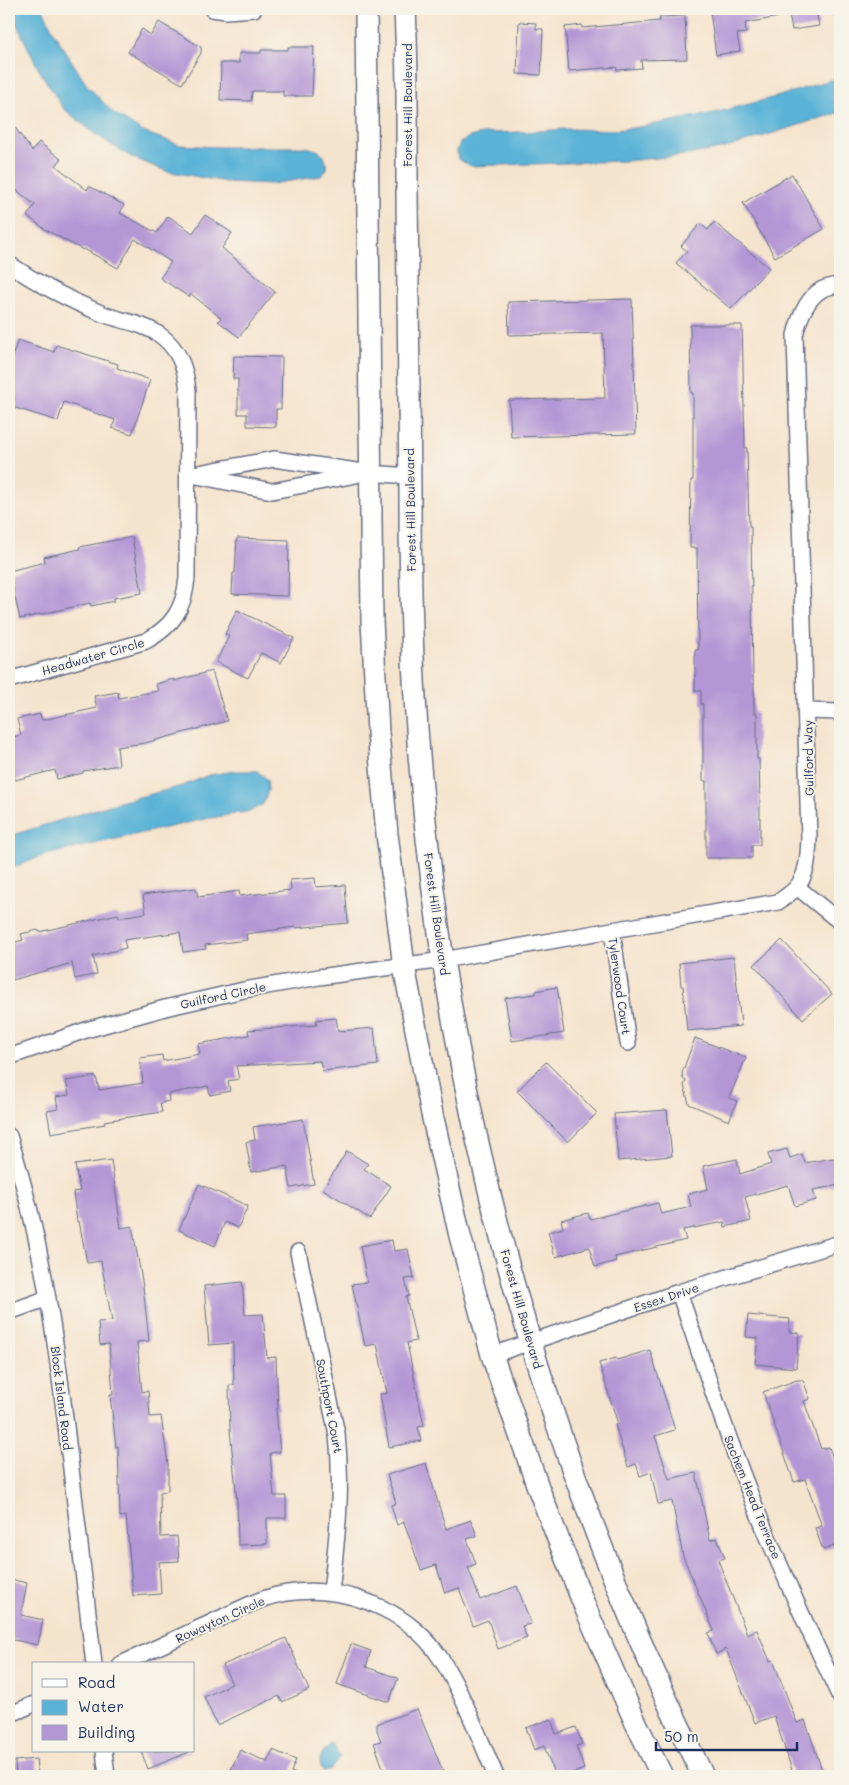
<svg xmlns="http://www.w3.org/2000/svg" width="849" height="1785" font-family="Mali,sans-serif">
	<style>
		.water { fill: #5ab3d7; stroke: #3a719a }
		.building { fill: #b396d5 }
		.lines { fill: none; stroke-linecap: round; stroke-linejoin: round }
		.street-casing { stroke: #676e85; stroke-width: 18 }
		.secondary-casing { stroke: #676e85; stroke-width: 24 }
		.street { stroke: #fff; stroke-width: 15 }
		.secondary { stroke: #fff; stroke-width: 21 }
		.labels { text-anchor: middle; dominant-baseline: central; stroke-width: 4; stroke-linejoin: round; paint-order: stroke }
		.street-label { font-size: 12px; fill: #1b2f5e; stroke: #f7f3e8 }
	</style>
	<rect width="100%" height="100%" fill="#f7f3e8"/>
	<filter id="ink" filterUnits="userSpaceOnUse"><feTurbulence type="fractalNoise" baseFrequency=".02" numOctaves="2"/><feDisplacementMap in="SourceGraphic" scale="10" xChannelSelector="R" yChannelSelector="G"/><feConvolveMatrix kernelMatrix="1 2 1 2 8 2 1 2 1" color-interpolation-filters="sRGB"/></filter>
	<filter id="wash" filterUnits="userSpaceOnUse"><feTurbulence type="fractalNoise" baseFrequency=".0096" numOctaves="4" result="noise"/><feDisplacementMap in="SourceGraphic" scale="20" xChannelSelector="R" yChannelSelector="G"/><feGaussianBlur stdDeviation="1.12" result="paint"/><feColorMatrix in="noise" values="0 0 0 0 0 0 0 0 0 0 0 0 0 0 0 0 0 1.4 0 .05"/><feComposite in="paint" operator="in"/></filter>
	<g filter="url(#wash)">
		<rect width="100%" height="100%" fill="#f5e4cd"/>
		<path class="water" d="M9,9h34l11,24 32,51 26,28 31,20 37,13 36,2h90c15,4 19,5 21,22l-6,7 -50,8 -45,-2 -60,-11 -35,-14 -36,-23 -32,-26 -24,-38z
			M840,77v35l-114,36 -39,7 -61,6 -155,5 -13,-7 -1,-8 3,-8 9,-6 18,-4 38,-1 40,-3 52,1 29,-4 68,-13 62,-16z
			M235,771h22l10,8 1,12 -5,13 -12,7 -46,8 -160,36 -36,14v-33l107,-33 66,-17 27,-11z
			M332,1744l8,13 -9,12 -8,2c-6,-11 -2,-18 6,-26z"/>
		<g id="blocks">
			<path class="building" d="M724,9h55v8l-34,6 1,10 -9,1 3,17 -24,4 -6,-44z
				M788,9h28l3,17 -27,4z
				M685,16l2,43 -46,1 1,8 -25,2 -1,-3 -47,4 -4,-44 17,-2v3l78,-7v-4z
				M159,22l42,25v6l-19,31 -54,-32 14,-23 9,6z
				M519,22l17,1v6h7l-2,46 -24,-1z
				M288,47h26l-2,49h-29v-5h-31l-1,10 -31,-1 1,-37h18v-10h22v-3h27z
				M9,119l23,32 7,-9 22,17 -5,7 31,24 2,-4 35,19 -4,8 37,20 11,-17 25,17 12,-18 27,18 -10,15 53,44 -36,45 -21,-16 3,-3 -30,-24 -2,3 -29,-19 11,-16 -36,-23 -17,29 -34,-19 -1,1 -37,-20 -19,-14 8,-11 -26,-21z
				M792,174l32,55 -49,28 -32,-54z
				M714,222l55,46 -38,41 -55,-46 11,-12 -6,-5 19,-22 8,6z
				M632,299l4,135 -125,3 -2,-37 96,-2 -2,-65 -94,2 -1,-33z
				M690,325h52l3,123h2l2,78h2l2,155h1v32h3v46h2l1,44v42h-8v13h-46v-77h-3v-77h-2v-13h-6v-41h3l-1,-102h-7l1,-68h2v-87h-2z
				M18,340l36,12 2,-7 62,19 -1,4 33,12 -18,54 -20,-6 3,-8 -51,-18 -6,19 -49,-15v-40z
				M234,356l48,1 -1,52h-5v18l-29,-1v-12h-9v-35h-5z
				M132,537l10,56 -28,5v3l-23,5 -1,-3 -70,16 -11,-48 36,-9 -1,-5 36,-8 -1,-2z
				M237,538l52,2 -1,56 -56,-2 1,-21h2z
				M237,610l57,28 -13,25 -20,-10 -13,25 -32,-16 13,-26 -4,-2z
				M212,671l15,50 -82,22 -28,4 2,18 -36,6v2l-26,6 -2,-9 -40,10 -6,-25v-17l12,-3 -4,-16 23,-5 2,6 55,-12 -3,-12 24,-4 1,6 39,-7 -2,-7 18,-5v2z
				M315,878l1,9 29,-2 3,38 -53,5v-1l-49,7 1,6 -42,5 1,4 -23,3 -3,-20 -56,8 2,8 -33,8 4,18 -22,5 -3,-16 -63,18v-37l14,-4 -2,-6 17,-4 1,2 79,-18 1,3 27,-4 -3,-18 53,-7 2,9 41,-6 1,5 51,-6 -1,-10z
				M782,940l50,54 -29,25 -49,-54z
				M734,957l7,69 -54,5 -4,-45h-2l-2,-23z
				M557,987l7,46 -52,8 -7,-43 31,-4v-3z
				M336,1018l2,13 36,-3 4,37 -56,6 -2,-10 -84,5 3,13 -11,2 2,10 -20,4 -2,-9 -40,8 1,7 -9,2 2,9 -58,9 1,3 -54,9 -4,-22 11,-2 -2,-12 13,-2 -3,-14 30,-5 3,14 44,-7 -3,-25 22,-3 1,6 37,-7 -2,-10 51,-9 -1,-5 69,-5 -1,-5z
				M695,1038l51,20 -17,40 8,3 -8,20 -40,-17 -5,-19 2,-4 -3,-2 -1,-6z
				M546,1062l51,51 -29,29 -51,-51z
				M667,1110l5,46 -54,5 -4,-47z
				M303,1119l11,65 -23,4 -4,-22 -36,6 -5,-30 9,-2 -2,-13z
				M787,1149l3,9 12,-4 3,9 35,-6v28l-27,5 3,10 -21,6 -7,-21 -43,12 6,24 -26,6 -1,-5 -41,8 3,10 -71,17 1,4 -21,6 -6,-20 -34,10 -7,-25 15,-4 -2,-8 27,-7 2,6 68,-16 3,11 30,-7 -3,-13 20,-5 -5,-23 34,-7 3,15 31,-10 -3,-10z
				M347,1151l21,13 -4,5 27,17 -21,33 -47,-30z
				M111,1160l10,68 11,-2 11,60 6,55 -12,1 5,50 6,-1 2,26 11,-1 7,48v27l-8,1 1,45 16,-1 2,25 -20,1 2,32 -28,2 -7,-80 -6,1 -2,-71 -2,1 -6,-52h3l-4,-51 -9,1 -2,-23 14,-1 -11,-60 -14,2 -8,-42 -2,1 -4,-30 7,-1 -5,-26z
				M199,1184l49,22 -10,22 -13,-6 -10,24 -36,-16z
				M392,1240l2,11 14,-2 6,29 -9,1 4,17 -3,1 10,44 -9,2 17,83 -6,1 3,14 -32,6 -9,-53 7,-1 -10,-49 -12,2 -13,-62 15,-2 -7,-36z
				M242,1282l3,33 18,-1 4,44 9,-1 2,52h-2l4,43 -10,1 4,43h12v22h-19v26l-29,1 -1,-44 -7,-71 -1,-45h5l-1,-42 -24,2 -5,-59z
				M748,1315l42,4 -1,13 10,1 -3,35 -41,-4 3,-26 -12,-1z
				M650,1350l25,80 -20,6 14,43 27,-6 14,67 7,-2 8,20 -7,2 29,74 10,-4 13,31 3,-1 24,63 8,-3 19,56h-30l-20,-60 -19,7 -29,-74 -10,5 -8,-21 6,-2 -31,-75 -11,-55 -14,3 -7,-32 -11,4 -4,-12 -8,3 -13,-42 3,-1 -19,-61 17,-5 1,2z
				M797,1380h6l7,19 -6,2 17,48 8,-2 11,32v65l-17,6 -8,-22 7,-2 -17,-47 -11,3 -31,-90z
				M426,1463l20,66 25,-9 6,16 -10,3 9,25 -8,3 12,33 37,-14 14,38 -9,2 5,12 -29,11 -10,-29 -15,6 -14,-38 -14,5 -9,-28 -15,5 -17,-48 -7,3 -6,-20 5,-2 -9,-28z
				M9,1579l18,4 -6,32 22,5 -5,25 -29,-6z
				M286,1638l23,52 -27,12 -3,-6 -62,29 -13,-28 28,-13 -9,-19z
				M351,1644l20,7 -5,16 32,11 -9,24 -52,-18z
				M417,1709l28,67h-59l-12,-33 7,-2 -4,-11v-6z
				M551,1719l5,15 20,-7 6,17 -6,2 8,23 -19,7h-10l-11,-30 -10,4 -8,-22z
				M240,1750l27,12 6,-12 23,10 -5,12 9,4h-72z
				M141,1751h48v1l-41,17z
				M36,1759l2,17h-22l-1,-15z"/>
		</g>
	</g>
	<g filter="url(#ink)">
		<use href="#blocks" fill-opacity="0" stroke="#676e85" stroke-width="1"/>
		<g class="lines">
			<g class="street-casing">
				<path id="street" d="M212,9l14,2 28,-2
					M9,264c29,20 60,36 94,50 18,7 40,9 57,21 18,13 26,33 28,56l-1,187c-3,31 -14,48 -41,63l-137,39
					M188,475l86,-16 96,14 39,3
					M197,476l75,15 84,-16
					M807,711l33,1
					M797,887l43,35
					M612,930l16,113
					M9,1057l77,-27 79,-22 79,-18 75,-13 124,-17 169,-30 166,-28c6,-4 13,-9 18,-14 12,-13 12,-33 13,-49l-14,-504c4,-16 11,-36 26,-45 5,-3 13,-4 19,-6
					M9,1136c33,102 48,210 60,316 8,71 17,141 25,212
					M298,1252l39,182c6,55 0,104 -6,158
					M679,1292c23,68 45,137 72,204 27,68 58,135 89,201
					M9,1312l39,-14
					M492,1355l187,-63 161,-49
					M121,1664c29,-13 58,-27 87,-40 18,-8 36,-18 55,-25 39,-13 82,-9 119,9 23,11 45,29 59,51 23,36 38,79 55,117
					M9,1715l25,-11
					M104,1751l3,25"/>
			</g>
			<g class="secondary-casing">
				<path id="secondary" d="M366,9l6,612 6,111 9,102 17,132 28,148 28,122 32,119 47,135 46,117 50,114 27,55
					M405,9c3,60 2,121 2,182 1,100 2,200 3,301 0,79 1,157 7,236 25,364 124,722 286,1048"/>
			</g>
			<use href="#street" class="street"/>
			<use href="#secondary" class="secondary"/>
		</g>
	</g>
	<g class="labels">
		<g class="street-label">
			<text transform="translate(407 105) rotate(-90)">Forest Hill Boulevard</text>
			<text transform="translate(410 510) rotate(-91)">Forest Hill Boulevard</text>
			<text transform="translate(93 656) rotate(-16)">Headwater Circle</text>
			<text transform="translate(808 758) rotate(-91)">Guilford Way</text>
			<text transform="translate(437 914) rotate(82)">Forest Hill Boulevard</text>
			<text transform="translate(620 986) rotate(82)">Tylerwood Court</text>
			<text transform="translate(223 995) rotate(-12)">Guilford Circle</text>
			<text transform="translate(666 1297) rotate(-18)">Essex Drive</text>
			<text transform="translate(522 1309) rotate(74)">Forest Hill Boulevard</text>
			<text transform="translate(62 1398) rotate(83)">Block Island Road</text>
			<text transform="translate(330 1406) rotate(79)">Southport Court</text>
			<text transform="translate(753 1497) rotate(68)">Sachem Head Terrace</text>
			<text transform="translate(220 1619) rotate(-24)">Rowayton Circle</text>
		</g>
	</g>
	<rect width="849" height="1785" fill="none" stroke="#f7f3e8" stroke-width="30"/>
	<rect x="32" y="1662" width="162" height="90" fill="#f7f3e8" stroke="#9fa5b1"/>
	<rect x="42" y="1679" width="25" height="8" fill="#ffffff" stroke="#9fa5b1"/>
	<text x="78" y="1688" font-size="15" fill="#1b2f5e">Road</text>
	<rect x="42" y="1700" width="25" height="15" fill="#5ab3d7" stroke="#9fa5b1"/>
	<text x="78" y="1712" font-size="15" fill="#1b2f5e">Water</text>
	<rect x="42" y="1725" width="25" height="15" fill="#b396d5" stroke="#9fa5b1"/>
	<text x="78" y="1738" font-size="15" fill="#1b2f5e">Building</text>
	<path d="M656 1742v8h141v-8" fill="none" stroke="#1b2f5e" stroke-width="2.5"/>
	<text x="664" y="1742" font-size="15" fill="#1b2f5e" stroke="#f7f3e8" stroke-width="4" paint-order="stroke">50 m</text>
</svg>
